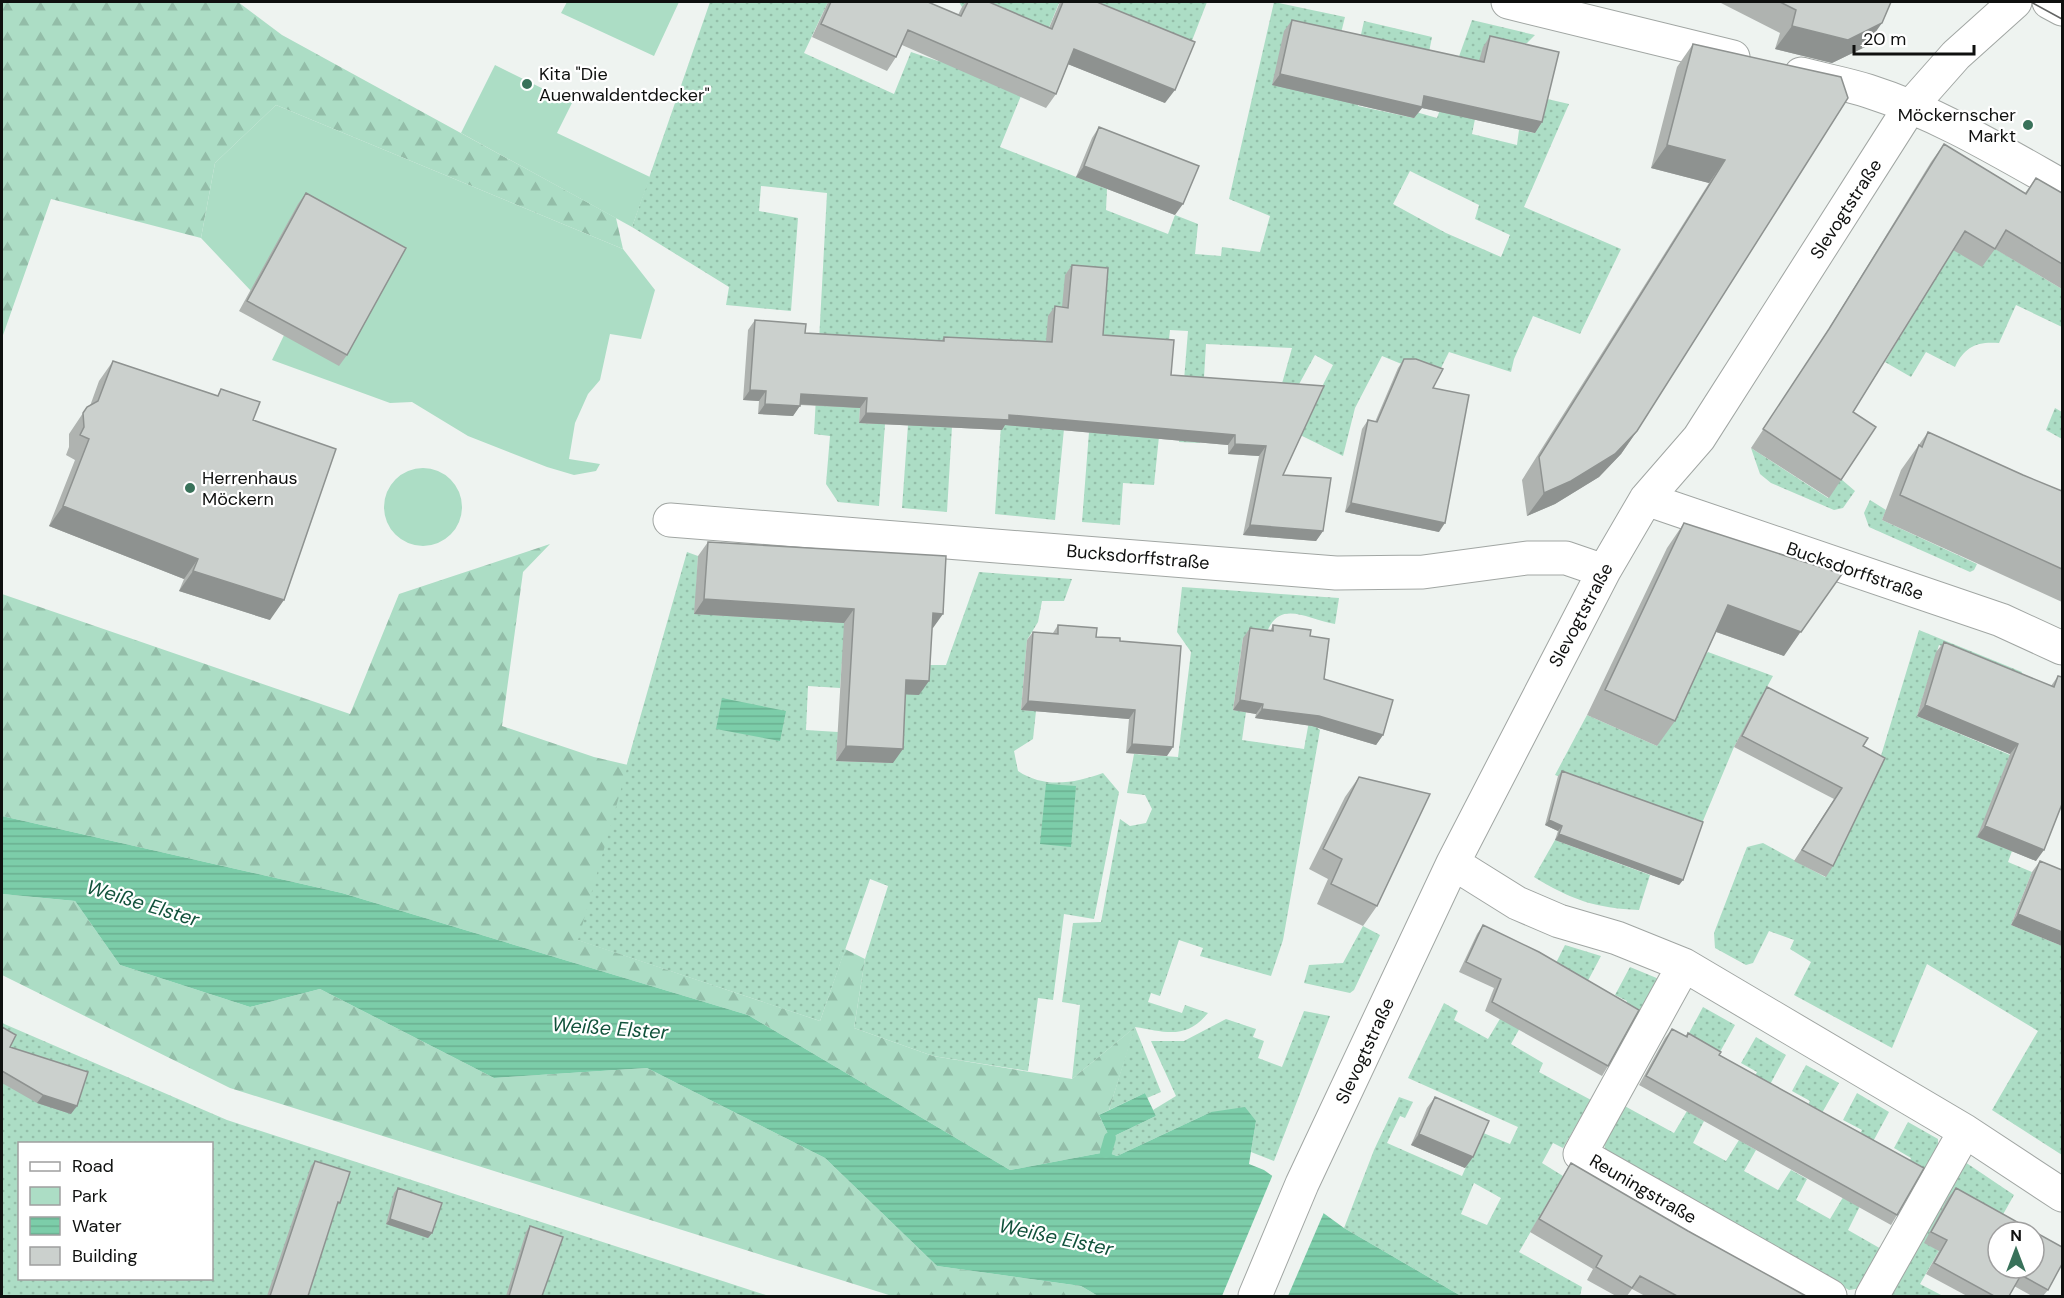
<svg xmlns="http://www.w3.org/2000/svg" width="2064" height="1298" font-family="'DM Sans',sans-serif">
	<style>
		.grass { fill: url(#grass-dots); fill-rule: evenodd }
		.forest { fill: url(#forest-firs) }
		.park { fill: #acddc5 }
		.water { fill: url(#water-rules) }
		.pier { fill: #eef3f0 }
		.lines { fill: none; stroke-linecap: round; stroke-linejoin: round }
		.stream { stroke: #7ccda9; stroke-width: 12 }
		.street-casing { stroke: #a1a6a3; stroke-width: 35 }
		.secondary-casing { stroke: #a1a6a3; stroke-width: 35 }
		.street { stroke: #fff; stroke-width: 33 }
		.secondary { stroke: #fff; stroke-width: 33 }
		.tram { stroke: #626463; stroke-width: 1.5 }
		.wall { fill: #afb3b0 }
		.shaded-wall { fill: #8e9290 }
		.building { fill: #cbd0cd; stroke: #8e9290; stroke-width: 1.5; fill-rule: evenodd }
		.poi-dot { fill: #39725a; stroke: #fff; stroke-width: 2 }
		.labels { text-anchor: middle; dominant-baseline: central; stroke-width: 4.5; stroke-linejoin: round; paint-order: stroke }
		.poi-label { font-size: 18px; fill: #0f100f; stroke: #fff; text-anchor: start }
		.street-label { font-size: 18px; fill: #0f100f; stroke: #fff }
		.water-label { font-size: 20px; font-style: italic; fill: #11523b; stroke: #fff }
	</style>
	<defs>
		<pattern id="grass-dots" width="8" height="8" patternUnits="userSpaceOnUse" patternTransform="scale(1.5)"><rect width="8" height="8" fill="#acddc5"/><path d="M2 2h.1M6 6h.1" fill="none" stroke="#93bda8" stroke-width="1.8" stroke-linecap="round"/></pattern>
		<pattern id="forest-firs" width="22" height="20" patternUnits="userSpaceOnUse" patternTransform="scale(1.5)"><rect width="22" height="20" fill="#acddc5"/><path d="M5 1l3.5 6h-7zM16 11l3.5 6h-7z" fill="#93bda8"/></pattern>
		<pattern id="water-rules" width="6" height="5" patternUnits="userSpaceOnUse" patternTransform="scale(1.5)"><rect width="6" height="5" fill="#7ccda9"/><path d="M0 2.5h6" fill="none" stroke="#6aaf90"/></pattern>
	</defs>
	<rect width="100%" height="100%" fill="#eef3f0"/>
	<path class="grass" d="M710,2h118l-24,51 90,41 17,-42 27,9 61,-37 -37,-17 -3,-5h248l-21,54 -127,-53 -59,144 107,42 -1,21 62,24 7,-19 23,9 -3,30 26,2 1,-9 38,5 10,-36 -41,-17 45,-197 71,15 -6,24 7,61 18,-81 68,16 -5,25 -56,-12 -13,56 56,12 2,-6 21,6 35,-98 63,15 -8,8 -14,2 -38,74 -3,15 45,11 2,-15 16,3 8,-35 26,6 -45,103 97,42 -41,85 -47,-18 -19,43 -3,13 -62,-20 -13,26 -54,-22 -27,52 -12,48 -45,-22 35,-69 -18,-10 -29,53 -10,-3 16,-57 -86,-4 -6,99 -21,-1 9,-111 -18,-1 -16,155 -31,-2 -3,42 -38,-3 19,-244 -37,151 -9,91 -60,-6 9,-133 -52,45 -5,86 -45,-4 9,-125 -51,25 -1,15 26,1 -6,82 -41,-4 -12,-18 4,-48 -16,-2 13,-241 -66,-7 -2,25 39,7 -7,93 -65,-6 3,-18 -97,-60zM1410,171l69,34 -4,14 35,16 -9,22 -55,-24 -53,-29z
		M1994,248l68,41v38l-46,-22 -17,38c-22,-2 -35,4 -44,24l-29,-15 -15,25 -26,-15 67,-113z
		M2055,408l7,4v27l-16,-9z
		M1751,448l77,50 13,-19 14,12 -12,17 -9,2 -63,-27 -11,-9z
		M1870,500l16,10 -4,10 95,44 -3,6 -4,2 -101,-45 -5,-14z
		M687,552l11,4 -3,58 175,10 -3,38 -25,-1 -2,27 -32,-2 -2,44 32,2 -1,29 56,2 3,-69 25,-29h25l33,-93 93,7 -8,22h-22l-4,21 -11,18 -6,70 15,1 -3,28 -19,12 4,20c27,18 57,12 85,2l16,19 -25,127 -30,-5 -11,86 -15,-2 -10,73 -95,-15 -79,-28 11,-69 23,-73 -18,-7 -50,142 -243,-81z
		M1182,587l157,11 -4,26c-29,-5 -57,-26 -69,11l-23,3 -10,72 13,2 -4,28 62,9 5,-28 11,9 -37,210 -12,36 -71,-20 3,-8 -24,-8 -19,56 -9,-3 -3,9 34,11 3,-8 23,8c-22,27 -42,19 -73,14l26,65 -14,6 -2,-5 -36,17 25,-82 -62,51 8,-74 -18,-3 11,-79 28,-1 19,-103 10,7 16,-3 6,-14 -7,-14 -18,-2 7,-39 44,3 13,-105 -14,-20z
		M1919,630l103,42 -2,5 -81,-32 -22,71 93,39 -32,82 34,14 -4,11 24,10 -21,53 51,21v209l-70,-45 46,-79 -111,-67 -35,84 -98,-53 17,-33 -21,-13 4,-9 -25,-9 -16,32 -7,2 -31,-17 -1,-15 33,-86 16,-4 62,34 52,-108z
		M1708,652l65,24 -39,71 -34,81 -145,-53 32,-60 70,31 37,-80z
		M1555,840l95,35 -11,35c-44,-2 -67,-10 -105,-33z
		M1363,926l17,9 -26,55 -4,3 -46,-10 5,-18 34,-2z
		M1565,945l36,11 -18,34 -28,-25z
		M1630,967l29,12 -23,42 -15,-8 6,-12 -12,-6z
		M1444,1003l14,8 -4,9 34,19 19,-32 19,10 -15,27 32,19 -4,9 52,28 -28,48 -10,-5 -11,20 21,13 -44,76 63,35 -2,9h-119l-117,-68 30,-78 25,-53 14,5 -8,16 -5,-2 -13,27 75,33 19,-44 29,12 8,-17 -110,-49zM1474,1183l27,15 -14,27 -26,-11z
		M1703,1007l32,18 -20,36 -16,-8 5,-10 -15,-10z
		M1304,1011l26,5 -56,145 -23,-9 5,-31 -45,-9 -94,44 -11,-4 4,-14 46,-22 -3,-6 23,-14 -25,-55h33l42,-22 30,10 -3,8 11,4 -6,17 24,9z
		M2,1023l225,97 542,176h-767zM20,1144h192v134h-192z
		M1756,1037l30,18 -20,37 -15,-8 6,-12 -16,-9z
		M1806,1065l33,18 -21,37 -14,-7 6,-12 -18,-10z
		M1857,1093l32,19 -20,37 -13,-7 6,-12 -19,-10z
		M1621,1104l53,29 13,-22 17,10 -11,22 33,18 13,-21 17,10 -12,21 34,19 13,-20 16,9 -11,21 34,19 15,-25 16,10 -13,26 35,20 -21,38 -13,2 -243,-139 -4,-13z
		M1908,1122l30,17v9l-17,31 -16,-9 6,-12 -17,-10z
		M1962,1160l52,35 -17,30 -33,-18 -44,77 23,12h-56z"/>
	<path class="forest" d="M2,2h236l44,33 334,183 7,31 -347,-144 -61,58 -14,75 -150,-39 -49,139z
		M550,544l-27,28 -21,154 92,31 34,8 -50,175 242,81 25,-72 20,10 -11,69 79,28 139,23 63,-52 -26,83 -10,5 11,23 -4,14 -96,18 -262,-155 -406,-122 -340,-77v-222l348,120 49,-120z
		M2,894l73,7 45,64 130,42 70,-18 174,89 153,-10 178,90 112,108 144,20 17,10h-206l-662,-208 -228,-113z"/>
	<path class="park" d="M567,2h112l-25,54 -93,-43z
		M495,65l77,38 -15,30 93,44 -18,50 -171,-94z
		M276,105l347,144 32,41 -14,49 -31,-5 -10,46 -12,14 -13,29 -6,36 31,5 -4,7 -22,4 -27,-8 -79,-31 -56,-34 -22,1 -118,-43 15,-31 -86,-91 14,-75z
		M384 507a39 39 0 1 1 78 0a39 39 0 1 1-78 0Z"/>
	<path class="water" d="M722,698l64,13 -6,30 -64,-12z
		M1046,784l30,2 -5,61 -31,-3z
		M2,816l340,77 406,122 262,155 96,-18 11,4 94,-44 34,-5 11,14 -7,43 15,6 80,58 117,68h-363l-17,-10 -144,-20 -112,-108 -178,-90 -153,10 -174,-89 -70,18 -130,-42 -45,-64 -73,-7z
		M1145,1093l11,23 -46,22 -11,-23z"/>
	<path class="pier" d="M1273,1174l52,36 -37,86h-66z"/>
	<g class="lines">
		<path class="stream" d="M1106,1152l4,-14"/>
		<g class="street-casing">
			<path id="street" d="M1508,2l225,55
				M1801,74c22,6 45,10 67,17 69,22 132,60 194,95
				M1646,499l355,121 61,28
				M670,520l666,53 87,-1 104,-14h39l38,13
				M1453,863l64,40 42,18 58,17 67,27 281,166 97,64
				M1684,965l-104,189 250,142
				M1255,1296l47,-112 151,-321 151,-292 42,-72 53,-61 211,-331 46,-52 59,-53
				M1872,1296l93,-165"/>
		</g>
		<g class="secondary-casing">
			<path id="secondary" d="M2049,2l13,7"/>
		</g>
		<use href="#street" class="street"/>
		<use href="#secondary" class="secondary"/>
		<path class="tram" d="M2031,2l31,17"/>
	</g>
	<path class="wall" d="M828,2h100l30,13 4,-8 4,-5h23l60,26 11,-26h37l68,101 -97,-39 -12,30 -10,14 -144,-63 -6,12 -9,14 -75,-34z
		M1719,2h172l-26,45 -33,16 -57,-14 5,-16z
		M1292,20l187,41 4,-14 7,-11 52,86 -7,11 -113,-25 -8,10 -142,-33 12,-54z
		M1693,44l148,33 -204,354 -16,23 -22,23 -44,27 -28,12 -5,-36 187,-297 -58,-15 26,-101z
		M1099,127l76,88 -99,-38 16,-39z
		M1944,144l81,49 11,-15 26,15v96l-67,-40 -13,18 -29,-17 -100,162 -12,68 -12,18 -78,-50 66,-100 114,-186z
		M306,193l41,162 -8,11 -100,-55 59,-107z
		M1072,265l31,70 68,40 153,11 -41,89 40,56 -7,10 -73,-6 16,-79 -31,-2v-9l-223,-20 -3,5 -143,-7 1,-15 -60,-3 -7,11 -35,-2 1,-13 -16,-1 5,-70 7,-10 50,13 136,8 3,-4 102,4 2,-25 7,-10 7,1 3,-32z
		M1404,359l29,29 6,144 -94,-20 17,-83 6,-9 7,2 23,-54z
		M113,361l104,35 4,-7 32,31 17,200 -91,-29 5,-12 -135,-53 26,-66 -9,-5 3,-8v-13l18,-27 3,-1 9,-25z
		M1928,432l95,43 39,16v111l-180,-82 19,-50z
		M1684,523l100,133 -68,-24 -41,89 -18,25 -70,-31 80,-167z
		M708,542l225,86h-1l-13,67 -13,-1 -13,69 -57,-2 8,-138 -150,-9 4,-58z
		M1058,625l38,12 24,4 47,115 -41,-3 3,-34 -108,-9 6,-70 6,-8 20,1z
		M1273,625l37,11 14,43 59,56 -7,10 -64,-19 -57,-8 1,-4 -23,-4 10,-72 7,-10 20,3z
		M1944,642l107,44 7,-10 -22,185 -59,-24 33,-83 -93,-38 19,-64z
		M1767,687l96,59 -30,120 -7,11 -32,-16 40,-62 -100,-52 26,-49z
		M1562,771l121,109 -4,5 -124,-45 3,-9 -13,-6 13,-49z
		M1359,777l18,129 -14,20 -46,-22 11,-25 -19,-10 36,-72z
		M2040,861l22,9 -51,55 21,-53z
		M1483,925l125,141 -6,10 -117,-65 9,-23 -35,-16 18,-38z
		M2,1027l8,20 61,67 -34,-11 -35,-20z
		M1672,1029l13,7 3,-3 31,22 178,160 -6,10 -252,-140 26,-47z
		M1435,1097l38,60 -8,11 -54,-23 16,-37z
		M315,1161l21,47 -28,88h-41l44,-130z
		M1571,1163l117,68 118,65h-161l-13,-7 -5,7h-11l-29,-16 6,-11 -63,-37 33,-56z
		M398,1188l34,45 -4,5 -42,-14 8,-31z
		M1956,1188l92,102 -5,6h-11l-18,-10 -5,10h-42l-41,-22 13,-23 -15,-8 24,-45z
		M530,1226l12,70h-36l20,-64z"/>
	<path class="shaded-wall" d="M1882,23l-17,24 -33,16 -57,-14 17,-23z
		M1074,49l101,41 -10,13 -100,-40z
		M1280,74l144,22 118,26 -7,11 -113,-25 -8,10 -142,-33z
		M1667,145l58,15 -16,23 -58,-15z
		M1084,166l99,38 -8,11 -99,-38z
		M750,390l16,1 -7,10 -16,-1z
		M801,394l66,4 -7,10 -66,-4z
		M765,404l35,2 -7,10 -35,-2z
		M866,413l143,2 226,20 -7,10 -223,-20 -3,5 -143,-7z
		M1637,431l-16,23 -22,23 -44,27 -28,12 17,-23z
		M1235,444l31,2 -7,10 -31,-2z
		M1351,503l94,20 -6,9 -94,-20z
		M63,506l135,53 -14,20 -135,-53z
		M1250,525l73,6 -7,10 -73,-6z
		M193,571l91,29 -14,20 -91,-29z
		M1824,598l-40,58 -73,-26 17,-25z
		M704,599l150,10 -10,14 -150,-9z
		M933,613l10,1 -10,14 -10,-1z
		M906,680l23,1 -10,14 -23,-1z
		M1240,700l23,4 -7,10 -23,-4z
		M1028,701l107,9 -6,9 -108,-9z
		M1925,705l93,39 -8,10 -93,-38z
		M1262,709l57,7 64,19 -7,10 -64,-19 -57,-8z
		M1132,744l41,3 -6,9 -41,-3z
		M846,746l57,3 -10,14 -57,-2z
		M1549,820l13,6 -4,5 -13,-6z
		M1985,826l59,24 -8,11 -59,-24z
		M1559,834l124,46 -4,5 -124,-45z
		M2018,914l44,18v14l-51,-21z
		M43,1095l34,11 -6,8 -34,-11z
		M1419,1134l54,23 -8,11 -54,-23z
		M390,1219l42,14 -4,5 -42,-14z"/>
	<path class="building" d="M831,2h97l33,14 7,-14h21l63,27 11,-27h34l98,40 -20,48 -101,-41 -18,45 -148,-64 -12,27 -75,-33z
		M1780,2h111l-9,21 -34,17 -56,-14 4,-16z
		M1292,20l192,42 6,-26 69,16 -17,70 -118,-26 -2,11 -142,-33z
		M1693,44l148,33 7,21 -211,333 -22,23 -44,27 -27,12 -5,-36 186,-297 -58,-15z
		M1099,127l100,39 -16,38 -99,-38z
		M1944,144l82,50 10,-16 26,15v71l-56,-34 -11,19 -30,-18 -112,181 23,15 -35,53 -78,-51 66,-100z
		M306,193l100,55 -59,107 -100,-54z
		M1072,265l36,3 -5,67 71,5 -3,35 153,11 -41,89 48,3 -8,53 -73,-6 16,-79 -31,-2v-9l-226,-20v5l-143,-7 1,-15 -66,-4 -1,12 -35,-2 1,-13 -16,-1 5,-70 51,4 -1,9 139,8v-4l108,5 3,-36 13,2z
		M1404,359h12l27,10 -10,19 36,7 -24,128 -94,-20 17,-83 9,2z
		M113,361l105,35 3,-7 39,13 -7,18 83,29 -52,151 -91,-29 5,-12 -135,-53 26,-67 -9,-4 4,-8 -1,-14 4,-6 11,-6z
		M1928,432l95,43 39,16v78l-162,-74 19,-50 3,2z
		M1684,523l158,51 -41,58 -73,-27 -53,116 -70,-31z
		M708,542l238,14 -3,58 -10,-1 -4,68 -23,-1 -3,69 -57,-3 8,-137 -150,-10z
		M1058,625l39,3 -1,9 24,1v3l61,5 -8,101 -41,-3 3,-34 -107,-9 5,-69 25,2z
		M1273,625l38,5 -1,6 19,3 -5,40 69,21 -10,35 -64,-19 -57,-7 1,-5 -23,-4 10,-72 23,3z
		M1944,642l110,45 4,-11 4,1v127l-18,46 -59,-24 33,-82 -93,-39z
		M1767,687l101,51 -5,8 22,12 -52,108 -31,-16 40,-62 -100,-52z
		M1562,771l141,51 -20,58 -124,-46 3,-8 -13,-6z
		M1359,777l71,17 -53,112 -46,-22 11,-25 -19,-10z
		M2040,861l22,9v62l-44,-18z
		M1483,925l56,27 100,58 -31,56 -116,-64 9,-23 -35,-17z
		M2,1027l14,8 -6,12 78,25 -11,34 -34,-11 -41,-24z
		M1672,1029l15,8 1,-4 33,19 -2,3 205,113 -27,47 -251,-139z
		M1435,1097l54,24 -16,36 -54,-23z
		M315,1161l35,11 -10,31 -2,-1 -30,94h-38z
		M1571,1163l117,68 118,65h-129l-37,-20 -8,12 -36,-21 6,-11 -63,-37z
		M398,1188l44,15 -10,30 -42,-14z
		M1956,1188l106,59v17l-14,26 -27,-15 -12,21h-15l-60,-33 13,-23 -16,-8zM1998,1232h36v36h-36z
		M530,1226l33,11 -21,59h-33z"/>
	<g class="poi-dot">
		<circle cx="527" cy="84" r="6"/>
		<circle cx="2028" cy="125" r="6"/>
		<circle cx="190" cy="488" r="6"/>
	</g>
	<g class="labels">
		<g class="poi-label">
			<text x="539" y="74">Kita "Die<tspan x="539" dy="21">Auenwaldentdecker"</tspan></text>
			<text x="2016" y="115" text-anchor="end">Möckernscher<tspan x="2016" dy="21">Markt</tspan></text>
			<text x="202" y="478">Herrenhaus<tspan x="202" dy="21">Möckern</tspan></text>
		</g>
		<g class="street-label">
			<text transform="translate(1846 209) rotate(-57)">Slevogtstraße</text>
			<text transform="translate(1138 557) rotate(5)">Bucksdorffstraße</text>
			<text transform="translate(1855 571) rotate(19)">Bucksdorffstraße</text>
			<text transform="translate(1581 615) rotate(-62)">Slevogtstraße</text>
			<text transform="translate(1365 1051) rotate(-65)">Slevogtstraße</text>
			<text transform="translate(1643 1189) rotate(30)">Reuningstraße</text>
		</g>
		<g class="water-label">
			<text transform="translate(143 903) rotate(17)">Weiße Elster</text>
			<text transform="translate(610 1028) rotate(4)">Weiße Elster</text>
			<text transform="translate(1056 1237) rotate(12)">Weiße Elster</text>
		</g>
	</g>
	<rect width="2064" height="1298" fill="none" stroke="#0f100f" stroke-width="6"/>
	<rect x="18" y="1142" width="195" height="138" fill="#ffffff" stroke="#9f9f9f" stroke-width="1.5"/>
	<rect x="30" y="1162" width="30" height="9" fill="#ffffff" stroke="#9f9f9f" stroke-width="1.5"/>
	<text x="72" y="1172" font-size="18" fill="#0f100f">Road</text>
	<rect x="30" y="1187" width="30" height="18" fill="#acddc5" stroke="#9f9f9f" stroke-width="1.5"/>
	<text x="72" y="1202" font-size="18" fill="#0f100f">Park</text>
	<rect x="30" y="1217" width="30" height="18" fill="url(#water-rules)" stroke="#9f9f9f" stroke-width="1.5"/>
	<text x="72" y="1232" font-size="18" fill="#0f100f">Water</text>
	<rect x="30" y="1247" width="30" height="18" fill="#cbd0cd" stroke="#9f9f9f" stroke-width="1.5"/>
	<text x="72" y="1262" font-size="18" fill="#0f100f">Building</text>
	<g transform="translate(2016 1250)"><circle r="28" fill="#ffffff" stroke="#9f9f9f" stroke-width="1.5"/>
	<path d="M0-4.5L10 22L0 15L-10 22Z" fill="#39725a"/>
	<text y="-9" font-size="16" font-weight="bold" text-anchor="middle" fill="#0f100f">N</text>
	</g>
	<path d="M1854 45v9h120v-9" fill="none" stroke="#0f100f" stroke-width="3"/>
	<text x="1863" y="45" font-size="18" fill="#0f100f" stroke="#ffffff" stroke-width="4.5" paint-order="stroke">20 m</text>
</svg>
